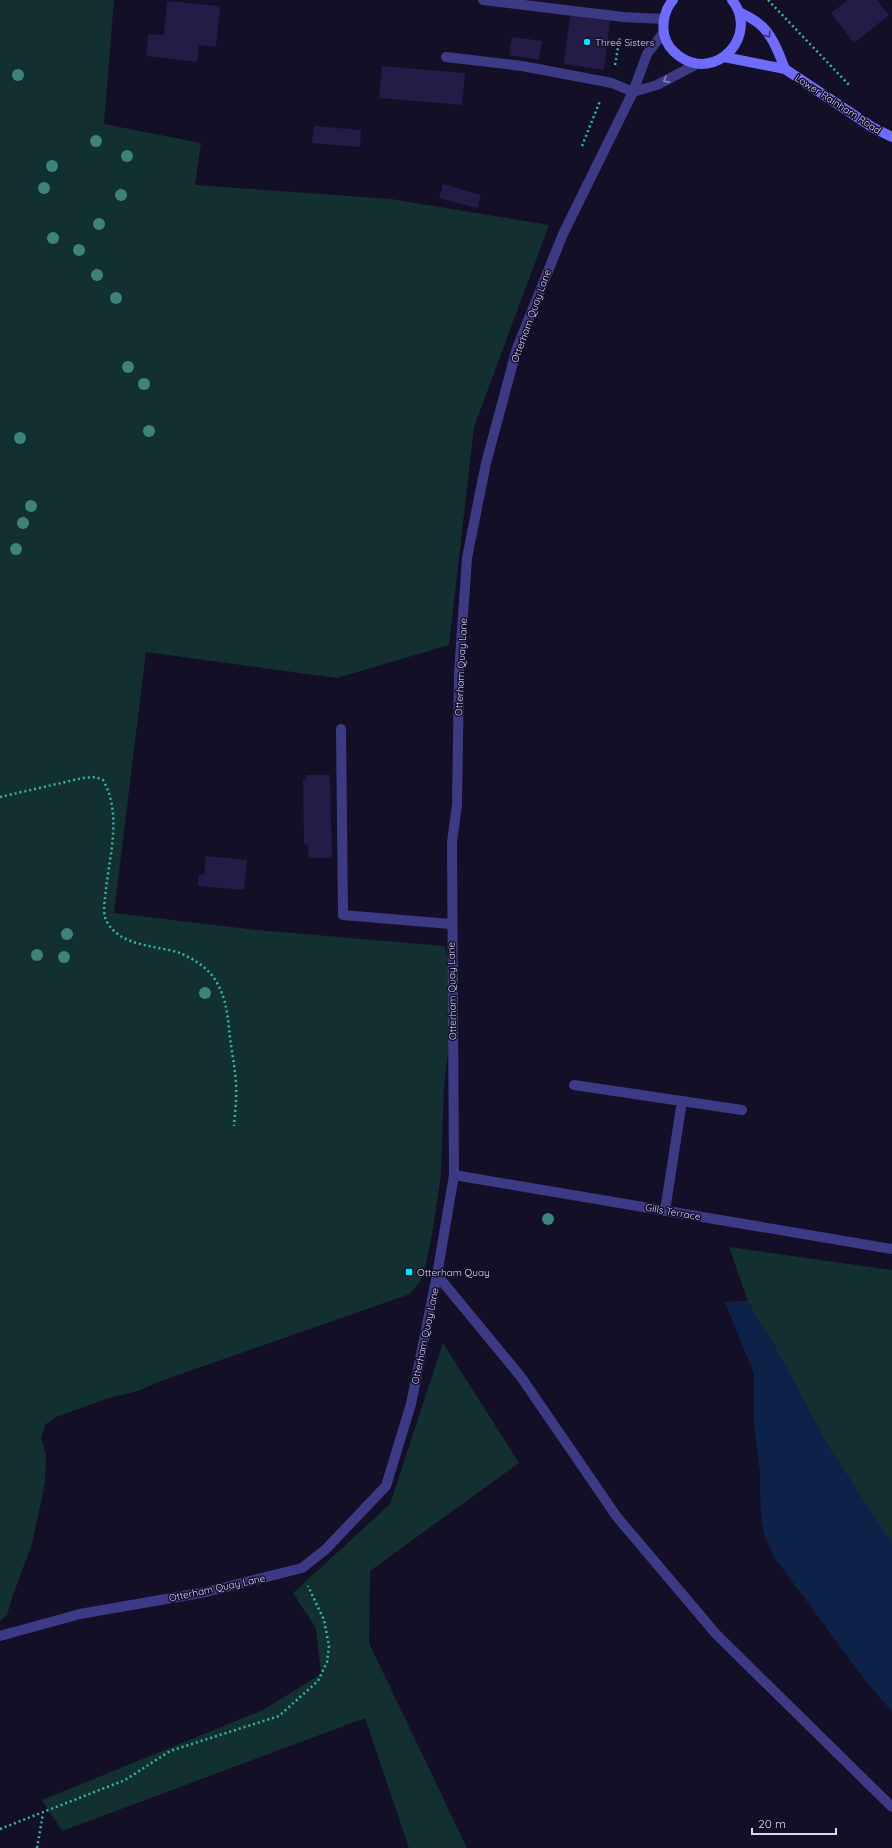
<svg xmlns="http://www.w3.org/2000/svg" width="892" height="1848" font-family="Quicksand,sans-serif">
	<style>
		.green { fill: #12302f }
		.water { fill: #0c2248 }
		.building { fill: #241b47 }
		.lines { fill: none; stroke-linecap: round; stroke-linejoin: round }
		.path { stroke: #2fb8b0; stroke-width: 2.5; stroke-dasharray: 2 3; stroke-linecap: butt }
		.lane { stroke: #3d3a85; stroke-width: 10 }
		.street { stroke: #3d3a85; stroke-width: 10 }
		.secondary { stroke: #6f6bff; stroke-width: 10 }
		.tree { fill: #3d827b }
		.oneway { stroke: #38347d }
		.oneway2 { stroke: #837fbc }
		.poi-dot { fill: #00e5ff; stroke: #130f26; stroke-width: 1.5 }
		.labels { text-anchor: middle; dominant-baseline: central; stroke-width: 3; stroke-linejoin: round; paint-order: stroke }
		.poi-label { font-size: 10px; fill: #d9d4ff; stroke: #130f26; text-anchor: start }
		.street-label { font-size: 10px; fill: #d9d4ff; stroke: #130f26 }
	</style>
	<rect width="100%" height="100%" fill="#130f26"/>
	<path class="green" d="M0,0h114l-10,124 97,19 -6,42 196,14 158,26 -75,202 -25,218 -112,33 -191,-26 -32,261 143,17 188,16 4,24 1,65 -6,52 -3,87 -8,55 -7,35 -5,16 -11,14 -249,87 -23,10 -29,7 -53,19 -10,7 -5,13 5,19 -1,27 -13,61 -19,51 -6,20 -7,6z
		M729,1247l163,23v441l-26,-30 -91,-123 -10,-21 -4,-21 -1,-46 -6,-47v-50l-29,-71 23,-1z
		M443,1343l76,120 -149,108 -1,72 98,205h-58l-44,-130 -303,113 -20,-31 221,-90 58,-36 -5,-46 -23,-35 97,-89z"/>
	<path class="water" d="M725,1302h24l11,22 10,13 60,112 62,94v168l-26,-30 -91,-123 -10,-21 -4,-21 -1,-46 -6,-47v-50z"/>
	<path class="building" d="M848,0h29l12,15 -35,28 -23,-30z
		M167,1l53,5 -4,41 -17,-2 -2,17 -51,-6 2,-22 16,1z
		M570,15l40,6 -6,49 -40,-6z
		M512,37l30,4 -3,19 -30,-5z
		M382,66l83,7 -3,32 -83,-7z
		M314,126l47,4 -1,17 -48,-4z
		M443,184l38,11 -4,13 -38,-10z
		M306,775h24l2,83h-23l-1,-13 -4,-1 -1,-65 4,1z
		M206,856l41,4 -3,30 -46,-4 1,-12 5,1z"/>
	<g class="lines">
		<path class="path" d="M768,0l82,86
			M615,65l5,-29
			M582,146l18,-45
			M0,797l83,-19 12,-1 8,3c19,33 7,73 3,109 -1,10 -4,25 1,33 14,25 49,23 73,31 14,6 30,16 37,30 10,17 11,36 13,55 2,15 5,30 6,45 1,14 -1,29 -2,43
			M0,1829l125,-49 45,-29 109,-35 39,-35 9,-19 2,-16 -5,-26 -16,-34
			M37,1848l6,-34"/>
		<path class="lane" d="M483,0l140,17 41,2
			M446,57l76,9 90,17 21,9
			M341,729l2,186 108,9
			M574,1085l168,25
			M454,1175l438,74
			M665,1211l17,-110
			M437,1275l84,102 96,140 99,117 176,173"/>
		<path class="street" d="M633,92l24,-7 40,-21
			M0,1636l80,-22 126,-22 96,-24 23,-18 61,-64 25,-82 26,-129 17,-100 -2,-333 5,-37 2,-132 8,-115 19,-95 31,-115 46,-114 70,-142 14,-38 17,-22"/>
		<path class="secondary" d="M673,0c-8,9 -11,22 -9,34 2,9 8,17 15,22 37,27 81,-21 53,-56
			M739,12c6,3 13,6 19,11 14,10 21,31 27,46
			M724,57l61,12 87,58 20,10"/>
	</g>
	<g class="tree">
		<circle cx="18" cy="75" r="6"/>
		<circle cx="96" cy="141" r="6"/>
		<circle cx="127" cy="156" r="6"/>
		<circle cx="52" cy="166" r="6"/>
		<circle cx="44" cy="188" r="6"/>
		<circle cx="121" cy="195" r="6"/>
		<circle cx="99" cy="224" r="6"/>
		<circle cx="53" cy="238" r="6"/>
		<circle cx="79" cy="250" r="6"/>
		<circle cx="97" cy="275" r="6"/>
		<circle cx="116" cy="298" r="6"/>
		<circle cx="128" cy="367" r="6"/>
		<circle cx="144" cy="384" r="6"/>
		<circle cx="149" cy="431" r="6"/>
		<circle cx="20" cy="438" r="6"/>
		<circle cx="31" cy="506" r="6"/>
		<circle cx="23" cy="523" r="6"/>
		<circle cx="16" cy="549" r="6"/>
		<circle cx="67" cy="934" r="6"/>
		<circle cx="37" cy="955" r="6"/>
		<circle cx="64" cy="957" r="6"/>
		<circle cx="205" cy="993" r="6"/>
		<circle cx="548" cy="1219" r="6"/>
	</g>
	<defs><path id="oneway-chevron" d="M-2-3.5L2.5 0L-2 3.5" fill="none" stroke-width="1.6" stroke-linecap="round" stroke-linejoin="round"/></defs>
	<use class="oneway" href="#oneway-chevron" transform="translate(768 35) rotate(56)"/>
	<use class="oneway2" href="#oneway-chevron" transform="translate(666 80) rotate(152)"/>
	<g class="poi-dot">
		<circle cx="587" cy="42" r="4"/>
		<rect x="405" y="1268" width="8" height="8" rx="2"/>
	</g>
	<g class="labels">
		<g class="poi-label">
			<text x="595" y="42">Three Sisters</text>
			<text x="417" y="1272">Otterham Quay</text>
		</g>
		<g class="street-label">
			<text transform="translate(838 104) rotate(33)">Lower Rainham Road</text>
			<text transform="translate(531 316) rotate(-70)">Otterham Quay Lane</text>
			<text transform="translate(461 667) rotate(-87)">Otterham Quay Lane</text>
			<text transform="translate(452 991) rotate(-91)">Otterham Quay Lane</text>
			<text transform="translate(673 1212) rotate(10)">Gills Terrace</text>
			<text transform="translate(425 1336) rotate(-78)">Otterham Quay Lane</text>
			<text transform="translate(217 1588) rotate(-12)">Otterham Quay Lane</text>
		</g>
	</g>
	<path d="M752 1828v6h84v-6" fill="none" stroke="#d9d4ff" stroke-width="2"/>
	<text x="758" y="1828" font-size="12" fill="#d9d4ff" stroke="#130f26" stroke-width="3" paint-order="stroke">20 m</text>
</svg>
